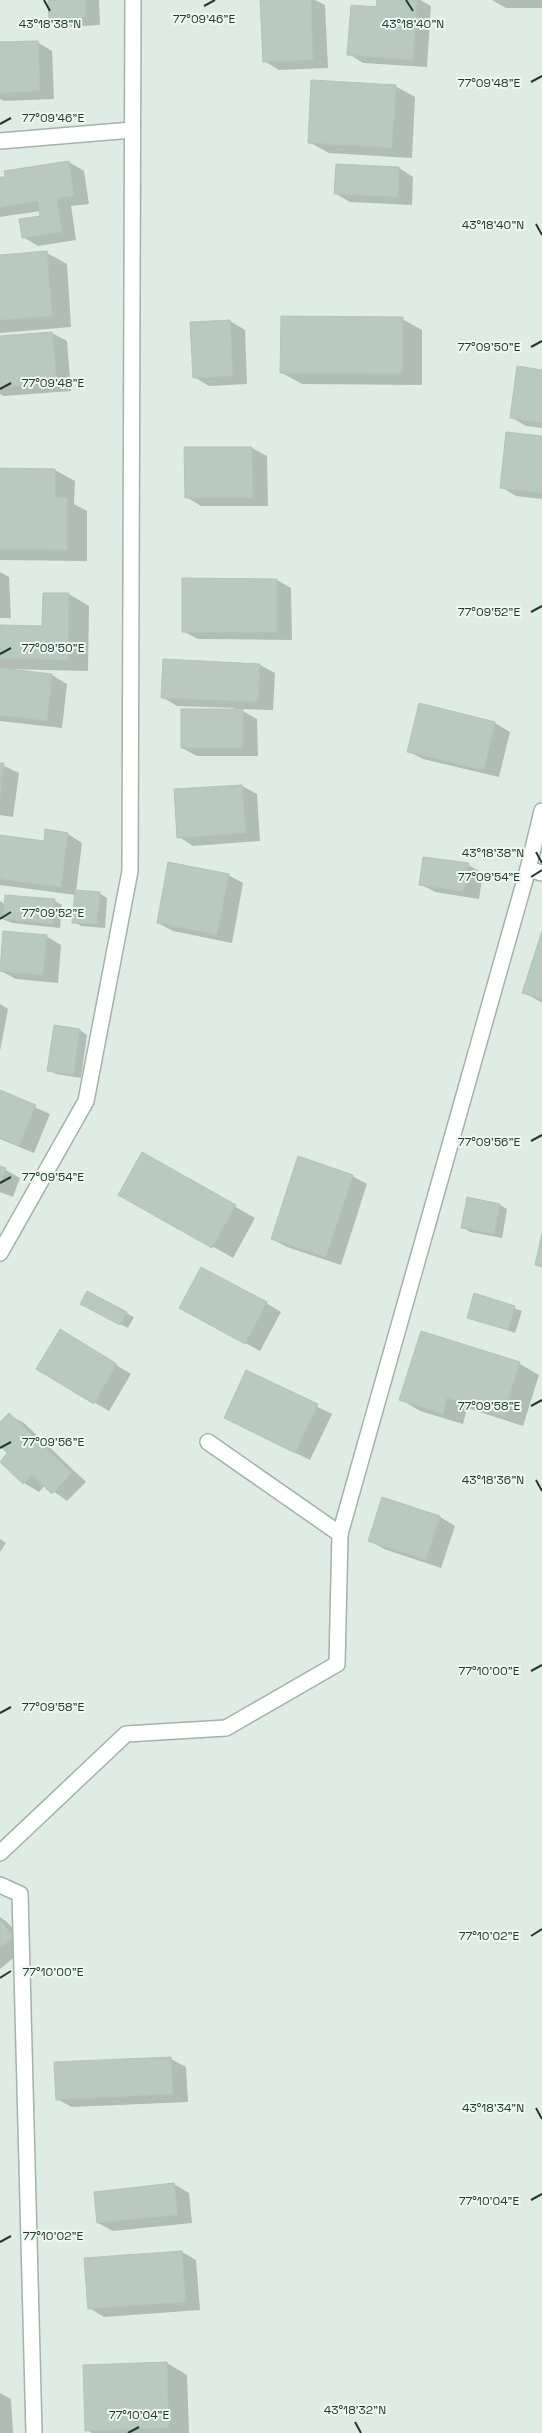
<svg xmlns="http://www.w3.org/2000/svg" width="542" height="2433" viewBox="0 0 542 2433" font-family="'Space Grotesk',sans-serif">
  <style>
    .shadow { fill: #0003 }
    .building { fill: #b8c9bf; stroke: #b2c5ba }
    .lines { fill: none; stroke-linecap: round; stroke-linejoin: round }
    .minor-casing { stroke: #a2b3aa; stroke-width: 18 }
    .minor { stroke: #fff; stroke-width: 15 }
    .ticks { fill: none; stroke: #203c2f; stroke-width: 2 }
    .ticks-label { font-size: 12px; text-anchor: middle; fill: #203c2f; stroke: #f0f8f2; stroke-width: 4; stroke-linejoin: round; paint-order: stroke }
  </style>
  <rect width="100%" height="100%" fill="#dfebe4"/>
  <g class="shadow">
    <polygon points="49,0 99,0 100,25 65,27 50,19"/>
    <polygon points="261,0 315,0 325,5 328,68 279,70 264,61"/>
    <polygon points="378,0 420,0 431,6 427,67 363,63 349,54 377,9"/>
    <polygon points="492,0 542,0 542,8 506,8"/>
    <polygon points="37,42 52,51 54,99 4,101 0,99 0,44"/>
    <polygon points="395,86 415,97 412,158 329,153 309,142"/>
    <polygon points="69,162 84,171 89,204 71,206 76,240 38,246 23,237 41,217 40,211 0,217 0,179"/>
    <polygon points="399,168 413,177 412,205 350,202 336,194"/>
    <polygon points="47,253 67,264 71,327 0,333 0,256"/>
    <polygon points="402,319 422,330 422,385 302,384 282,373"/>
    <polygon points="230,321 245,330 247,384 209,386 194,377"/>
    <polygon points="52,333 67,341 71,391 4,396 0,394 0,337"/>
    <polygon points="542,371 542,428 526,426 511,417"/>
    <polygon points="542,438 542,499 516,496 501,487"/>
    <polygon points="252,448 267,456 268,506 201,506 186,497"/>
    <polygon points="0,469 55,470 75,481 74,504 87,511 87,561 0,560"/>
    <polygon points="0,572 9,577 11,618 0,618"/>
    <polygon points="277,580 291,588 292,640 198,639 183,631"/>
    <polygon points="44,594 69,594 89,606 88,671 8,669 8,671 52,675 67,684 62,728 0,721 0,626 44,627"/>
    <polygon points="260,665 275,673 273,710 239,709 257,719 258,756 197,756 182,748 235,711 235,708 177,706 162,697"/>
    <polygon points="419,704 495,723 510,732 499,777 423,759 408,751"/>
    <polygon points="0,764 19,773 13,817 0,815"/>
    <polygon points="242,786 257,794 260,841 193,846 179,837 176,790"/>
    <polygon points="68,834 82,843 76,892 99,893 107,898 105,928 81,926 74,922 76,895 0,885 0,836 45,843"/>
    <polygon points="468,865 483,873 479,899 435,892 420,884"/>
    <polygon points="228,875 243,883 232,943 173,931 158,923"/>
    <polygon points="0,901 6,905 55,901 62,905 60,928 12,923 0,918"/>
    <polygon points="542,935 542,1003 524,992"/>
    <polygon points="46,936 61,945 58,983 16,979 1,971"/>
    <polygon points="0,1004 8,1009 0,1051"/>
    <polygon points="55,1026 80,1030 87,1035 81,1078 56,1074 48,1070"/>
    <polygon points="0,1092 50,1114 34,1153 0,1139"/>
    <polygon points="142,1154 255,1218 233,1258 120,1194"/>
    <polygon points="0,1167 20,1178 13,1197 0,1192"/>
    <polygon points="352,1176 367,1184 341,1265 287,1247 272,1239"/>
    <polygon points="500,1205 507,1209 502,1238 470,1232 462,1227"/>
    <polygon points="87,1293 134,1317 128,1328 89,1308"/>
    <polygon points="475,1295 522,1311 515,1333 468,1317"/>
    <polygon points="266,1303 281,1312 260,1351 195,1316"/>
    <polygon points="422,1332 520,1364 539,1375 523,1426 467,1408 463,1424 420,1411 400,1399"/>
    <polygon points="75,1340 131,1374 109,1411 38,1369"/>
    <polygon points="247,1372 332,1414 310,1460 240,1426"/>
    <polygon points="9,1415 24,1423 86,1482 67,1501 45,1485 39,1492 24,1483 2,1462 9,1453 0,1445 0,1424"/>
    <polygon points="383,1499 440,1517 455,1526 441,1568 384,1549 370,1541"/>
    <polygon points="0,1539 6,1543 0,1552"/>
    <polygon points="0,1917 7,1922 28,1946 0,1969"/>
    <polygon points="171,2059 186,2067 188,2102 72,2107 57,2099 55,2063"/>
    <polygon points="174,2184 189,2193 192,2223 113,2231 98,2223"/>
    <polygon points="182,2252 196,2260 200,2310 104,2317 89,2308"/>
    <polygon points="167,2363 187,2375 189,2433 92,2433 87,2430"/>
    <polygon points="0,2393 11,2399 13,2433 0,2433"/>
  </g>
  <g class="building">
    <polygon points="48,0 85,0 86,17 49,19"/>
    <polygon points="260,0 311,0 313,60 263,62"/>
    <polygon points="377,0 417,0 413,60 347,55 351,5 376,7"/>
    <polygon points="38,41 40,91 0,93 0,42"/>
    <polygon points="311,80 396,85 392,148 308,143"/>
    <polygon points="69,161 74,196 57,198 62,232 22,238 19,219 40,216 38,201 0,207 0,177 5,177 4,171"/>
    <polygon points="336,164 399,167 398,197 334,194"/>
    <polygon points="47,251 52,316 0,320 0,255"/>
    <polygon points="281,316 403,317 402,374 280,373"/>
    <polygon points="230,320 233,376 193,378 190,322"/>
    <polygon points="52,332 57,383 0,387 0,336"/>
    <polygon points="517,366 542,370 542,423 510,418"/>
    <polygon points="506,432 542,436 542,493 500,488"/>
    <polygon points="184,447 252,447 253,498 185,498"/>
    <polygon points="0,468 55,469 55,498 67,498 67,550 0,549"/>
    <polygon points="182,578 277,579 277,632 182,632"/>
    <polygon points="43,593 69,593 68,660 0,658 0,625 42,626"/>
    <polygon points="163,659 260,664 258,702 161,698"/>
    <polygon points="0,668 52,674 47,721 0,715"/>
    <polygon points="419,703 495,722 484,770 407,752"/>
    <rect x="181" y="709" width="62" height="39"/>
    <polygon points="0,763 4,763 0,799"/>
    <polygon points="242,785 246,833 177,838 174,789"/>
    <polygon points="45,829 68,833 61,887 0,879 0,835 44,841"/>
    <polygon points="423,857 469,863 464,892 419,885"/>
    <polygon points="168,862 229,874 217,935 157,923"/>
    <polygon points="75,890 100,892 97,924 72,923"/>
    <polygon points="5,895 55,899 53,924 3,919"/>
    <polygon points="3,931 47,935 43,975 0,971"/>
    <polygon points="542,931 542,999 522,993"/>
    <polygon points="54,1025 80,1029 73,1075 47,1071"/>
    <polygon points="0,1090 36,1105 19,1146 0,1138"/>
    <polygon points="142,1152 236,1205 212,1248 118,1195"/>
    <polygon points="298,1156 353,1175 326,1257 271,1239"/>
    <polygon points="0,1166 6,1168 0,1184"/>
    <polygon points="467,1197 500,1204 494,1234 461,1228"/>
    <polygon points="542,1233 542,1267 535,1265"/>
    <polygon points="201,1267 267,1302 245,1344 179,1308"/>
    <polygon points="87,1291 127,1312 120,1325 80,1304"/>
    <polygon points="474,1293 515,1306 508,1330 467,1318"/>
    <polygon points="60,1329 117,1364 94,1404 36,1369"/>
    <polygon points="421,1331 520,1362 503,1416 447,1398 443,1414 399,1400"/>
    <polygon points="246,1370 318,1404 295,1453 224,1418"/>
    <polygon points="9,1413 72,1473 52,1494 32,1475 23,1484 0,1462 7,1453 0,1446 0,1422"/>
    <polygon points="382,1497 440,1516 426,1560 368,1541"/>
    <polygon points="0,1920 14,1937 0,1948"/>
    <polygon points="171,2057 173,2094 56,2100 54,2062"/>
    <polygon points="174,2183 178,2215 97,2223 94,2192"/>
    <polygon points="182,2251 186,2302 88,2309 84,2258"/>
    <polygon points="167,2362 169,2428 85,2431 83,2365"/>
  </g>
  <g class="lines">
    <g class="minor-casing">
      <g id="minor">
        <polyline points="0,141 132,130"/>
        <polyline points="542,811 528,869 542,873"/>
        <polyline points="0,1253 86,1101 130,871 133,0"/>
        <polyline points="340,1534 528,869"/>
        <polyline points="0,1853 126,1734 226,1728 337,1664 340,1534 208,1442"/>
        <polyline points="0,1885 20,1894 34,2433"/>
      </g>
    </g>
    <use href="#minor" class="minor"/>
  </g>
  <path class="ticks" d="M44,0L50,11M406,0L413,11M204,6L215,0M531,82L542,76M0,124L11,118M536,224L542,235M531,347L542,341M0,389L11,383M531,612L542,606M0,654L11,648M536,852L542,863M531,877L542,870M0,919L11,912M531,1141L542,1135M0,1183L11,1177M531,1406L542,1400M0,1448L11,1442M536,1480L542,1491M531,1671L542,1665M0,1713L11,1707M531,1936L542,1929M0,1978L11,1971M536,2108L542,2119M531,2200L542,2194M0,2242L11,2236M355,2422L361,2433M128,2433L139,2427"/>
  <g class="ticks-label">
    <text x="204" y="23">77°09'46"E</text>
    <text x="50" y="28">43°18'38"N</text>
    <text x="413" y="28">43°18'40"N</text>
    <text x="489" y="87">77°09'48"E</text>
    <text x="53" y="122">77°09'46"E</text>
    <text x="493" y="229">43°18'40"N</text>
    <text x="489" y="351">77°09'50"E</text>
    <text x="53" y="387">77°09'48"E</text>
    <text x="489" y="616">77°09'52"E</text>
    <text x="53" y="652">77°09'50"E</text>
    <text x="493" y="857">43°18'38"N</text>
    <text x="489" y="881">77°09'54"E</text>
    <text x="53" y="917">77°09'52"E</text>
    <text x="489" y="1146">77°09'56"E</text>
    <text x="53" y="1181">77°09'54"E</text>
    <text x="489" y="1410">77°09'58"E</text>
    <text x="53" y="1446">77°09'56"E</text>
    <text x="493" y="1484">43°18'36"N</text>
    <text x="489" y="1675">77°10'00"E</text>
    <text x="53" y="1711">77°09'58"E</text>
    <text x="489" y="1940">77°10'02"E</text>
    <text x="53" y="1976">77°10'00"E</text>
    <text x="493" y="2112">43°18'34"N</text>
    <text x="489" y="2205">77°10'04"E</text>
    <text x="53" y="2240">77°10'02"E</text>
    <text x="355" y="2414">43°18'32"N</text>
    <text x="139" y="2419">77°10'04"E</text>
  </g>
</svg>
